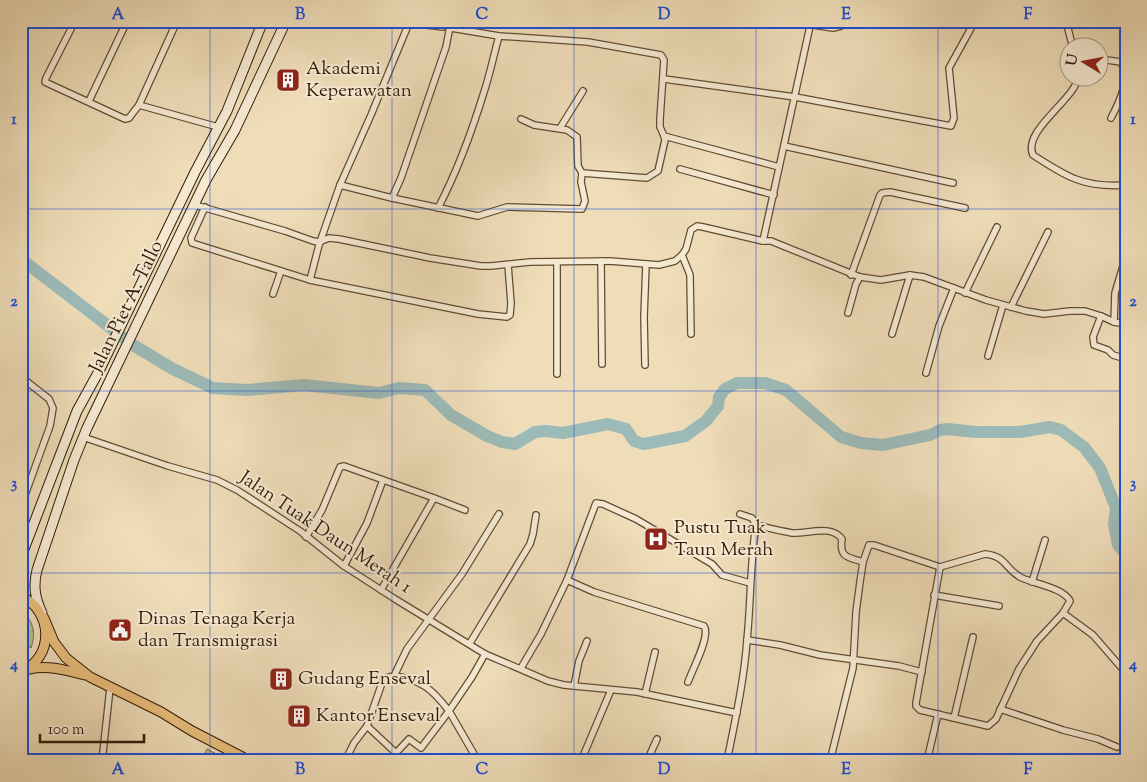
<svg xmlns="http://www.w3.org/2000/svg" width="1147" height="782" viewBox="0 0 1147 782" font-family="'Sorts Mill Goudy',serif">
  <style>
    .grass { fill: url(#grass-tufts); stroke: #746e4c }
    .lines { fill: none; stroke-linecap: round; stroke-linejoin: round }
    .river { stroke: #9cbab7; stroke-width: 12 }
    .street-casing { stroke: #604c34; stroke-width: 8 }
    .secondary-casing { stroke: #301c08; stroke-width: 11 }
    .primary-casing { stroke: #301c08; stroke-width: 11 }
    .street { stroke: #f5e9d2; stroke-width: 5.5 }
    .secondary { stroke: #f5e9d2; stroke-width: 9 }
    .primary { stroke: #e8be7c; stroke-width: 9 }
    .grid { fill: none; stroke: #1d4ed8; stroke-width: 1; stroke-opacity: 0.55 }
    .labels { text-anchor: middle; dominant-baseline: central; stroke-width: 4; stroke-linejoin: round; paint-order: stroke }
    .poi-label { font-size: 19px; fill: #301c08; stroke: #f5e9d2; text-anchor: start }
    .street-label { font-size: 19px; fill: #301c08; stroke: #f5e9d2 }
    .neatline { fill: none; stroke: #1d4ed8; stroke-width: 2 }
    .grid-label { font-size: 16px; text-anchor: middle; font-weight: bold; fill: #1d4ed8 }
  </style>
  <defs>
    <pattern id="grass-tufts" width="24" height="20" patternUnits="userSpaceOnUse" patternTransform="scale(1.25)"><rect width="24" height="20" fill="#b7c190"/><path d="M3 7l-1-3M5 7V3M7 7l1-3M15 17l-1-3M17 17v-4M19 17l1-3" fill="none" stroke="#9ea57b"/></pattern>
  </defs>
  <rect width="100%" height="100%" fill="#efddb9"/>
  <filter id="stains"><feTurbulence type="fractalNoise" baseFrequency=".004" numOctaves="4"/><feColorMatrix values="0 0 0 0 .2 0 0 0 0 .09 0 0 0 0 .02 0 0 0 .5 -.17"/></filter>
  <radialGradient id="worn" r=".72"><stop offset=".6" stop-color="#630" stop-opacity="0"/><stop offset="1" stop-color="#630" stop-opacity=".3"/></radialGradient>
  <g class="grass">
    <path d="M21,611C34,621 36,633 31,648L21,641Z"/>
    <polygon points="207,749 229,761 201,761"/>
  </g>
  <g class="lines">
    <polyline class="river" points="21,259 133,345 173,369 213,388 247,390 304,385 379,393 399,388 425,390 451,415 487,436 502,442 515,444 535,432 546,431 563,433 608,424 626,429 634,441 644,444 685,436 706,421 718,406 719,397 725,389 737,383 765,383 786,390 841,437 861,443 883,445 930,435 940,430 948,429 975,432 1020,432 1050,427 1061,430 1084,447 1100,468 1116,508 1114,524 1118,545 1126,554"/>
    <g class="street-casing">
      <g id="street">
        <polyline points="75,21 46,78 45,82 125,119 129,118 139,105 177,21"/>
        <polyline points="393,21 443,27 446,26 451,21"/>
        <polyline points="787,21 833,28 841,26 844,21"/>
        <polyline points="1066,21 1073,48"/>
        <polyline points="451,28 499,36 588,42 661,55 664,60 660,119 660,127 664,136 779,167"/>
        <polyline points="1100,59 1121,62 1126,59"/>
        <path d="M1078,78C1074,100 1022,131 1033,155C1067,177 1084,188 1126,185"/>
        <polyline points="664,79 795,97 951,126 954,118 949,68 975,21"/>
        <polyline points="89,101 127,21"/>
        <polyline points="139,105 218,127"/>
        <path d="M1111,118C1120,101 1130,80 1121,62"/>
        <polyline points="560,128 583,91"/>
        <polyline points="784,146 953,183"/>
        <polyline points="680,169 774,195"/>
        <polyline points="582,173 647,178 658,171 665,140 664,136"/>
        <polyline points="340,185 392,198 478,216 507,207 582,209 585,201 581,182 582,173 578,166 577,137 567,130 534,125 521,119"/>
        <polyline points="392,198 401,178 446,47 451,21"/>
        <polyline points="195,205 285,231 313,241 319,242 329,238 339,239 430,258 481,266 491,266 530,262 610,261 659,265 675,261 682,255 686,249 691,230 697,226 703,227 763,241 771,241 860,277 881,280 910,275 924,277 986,300 1026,311 1044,314 1070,311 1085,311 1101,316 1114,322 1126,324"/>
        <polyline points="205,207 191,238 192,243 310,280 478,314 507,317 510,315 511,303 508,265"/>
        <path d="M438,208C457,172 472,131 484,92C490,74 494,54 499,36"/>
        <polyline points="763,241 810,26"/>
        <polyline points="682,255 690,275 691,334"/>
        <polyline points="601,261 602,364"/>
        <polyline points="851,275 880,195 882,193 890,192 965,208"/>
        <polyline points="310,280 319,245 340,185 371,115 409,23"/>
        <polyline points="965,293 997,227"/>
        <polyline points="273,294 281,271"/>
        <polyline points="1011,307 1048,232"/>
        <polyline points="848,313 856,284 860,277"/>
        <polyline points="1101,316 1093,337 1094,345 1108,350 1113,355 1126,359"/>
        <polyline points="1114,322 1115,293 1126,256"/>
        <polyline points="892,334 910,275"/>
        <polyline points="988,356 1003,305"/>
        <polyline points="645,365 644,317 646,264"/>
        <polyline points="926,373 939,326 954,288"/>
        <polyline points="557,374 557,262"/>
        <polyline points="21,377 49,399 53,408 50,426 21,506"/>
        <polyline points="1124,384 1126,379"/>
        <polyline points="83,437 168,466 217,480 237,490 300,531 344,566 395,599 485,654 548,681 564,685 637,692 737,713"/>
        <polyline points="434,498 465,510"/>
        <polyline points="740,514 752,518 756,525"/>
        <polyline points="306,537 322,510 340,467 344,466 434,498 381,590"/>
        <path d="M985,554C1007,556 1005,570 1022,578C1035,584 1064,588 1070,601L1063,613L1037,641L1019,669L996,719L988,726L920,710L916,706V703L940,567Z"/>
        <polyline points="344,566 367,523 383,480"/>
        <path d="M567,580L594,592L704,626C711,636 692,670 688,682"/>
        <polyline points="1032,582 1045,540"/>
        <polyline points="934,595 999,606"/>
        <polyline points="1063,613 1093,635 1126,673"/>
        <polyline points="747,640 780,645 820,655 899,666 922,672"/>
        <polyline points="470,643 530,544 533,534 536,515"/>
        <polyline points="521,668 541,634 567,580 596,503 603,504 636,519 712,564 722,575 750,583"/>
        <polyline points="574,686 579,661 587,641"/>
        <polyline points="645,694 655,652"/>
        <polyline points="1000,709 1063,730 1098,739 1117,747"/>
        <polyline points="954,718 973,637"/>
        <path d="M367,726L396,753L409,739L421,748L449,711C433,690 421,679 394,676"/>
        <polyline points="727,759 742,761"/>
        <polyline points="102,761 110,688"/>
        <polyline points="345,761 354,743 367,726 383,680 386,678 394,676 407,649 462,574 499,514"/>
        <polyline points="478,761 449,711 472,677 485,654"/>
        <polyline points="581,761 611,690"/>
        <polyline points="647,761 657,739"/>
        <path d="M727,761C735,721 744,681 747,640C751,602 750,563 756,525C768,528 780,531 792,533C807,534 831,524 842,539C839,558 848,557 863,562"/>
        <polyline points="830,761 853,668 856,612 860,582 863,562 869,545 874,545 940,567"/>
        <polyline points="927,761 938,714"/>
      </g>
    </g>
    <g class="secondary-casing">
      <g id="secondary">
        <polyline points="21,557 77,411 99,371 195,172 227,111 263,21"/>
        <path d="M42,613C35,598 33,586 37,570L74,460L87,428L206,180L235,130L286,21"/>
      </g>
    </g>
    <g class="primary-casing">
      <g id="primary">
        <path d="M21,596C53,611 55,657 21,672"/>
        <polyline points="44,618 54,642 66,658 90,677 161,712 192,731 250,761"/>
        <path d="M29,669C49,665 65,670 85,675"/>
      </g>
    </g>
    <use href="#street" class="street"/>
    <use href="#secondary" class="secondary"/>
    <use href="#primary" class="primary"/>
  </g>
  <path class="grid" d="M210,21V761M392,21V761M574,21V761M756,21V761M938,21V761M21,209H1126M21,391H1126M21,573H1126"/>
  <defs>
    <g id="building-square" transform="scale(1.25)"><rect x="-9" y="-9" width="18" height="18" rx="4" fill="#8f2418" stroke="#f5e9d2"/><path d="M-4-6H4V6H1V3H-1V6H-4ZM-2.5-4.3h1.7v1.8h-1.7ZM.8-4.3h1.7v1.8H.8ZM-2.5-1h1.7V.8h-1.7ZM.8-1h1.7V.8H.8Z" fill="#fff"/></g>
    <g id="hospital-square" transform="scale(1.25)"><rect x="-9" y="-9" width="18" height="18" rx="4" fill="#8f2418" stroke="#f5e9d2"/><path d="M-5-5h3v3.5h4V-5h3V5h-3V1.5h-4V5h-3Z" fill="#fff"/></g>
    <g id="civic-square" transform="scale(1.25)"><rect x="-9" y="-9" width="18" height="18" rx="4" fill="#8f2418" stroke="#f5e9d2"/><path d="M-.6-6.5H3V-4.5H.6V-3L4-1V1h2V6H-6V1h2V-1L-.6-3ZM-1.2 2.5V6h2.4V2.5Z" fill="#fff"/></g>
  </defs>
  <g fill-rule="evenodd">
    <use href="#building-square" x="288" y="80"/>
    <use href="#hospital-square" x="656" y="539"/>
    <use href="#civic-square" x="120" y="630"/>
    <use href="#building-square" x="281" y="679"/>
    <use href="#building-square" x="299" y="716"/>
  </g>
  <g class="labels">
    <g class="poi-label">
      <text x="306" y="69">Akademi<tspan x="306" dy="22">Keperawatan</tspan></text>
      <text x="674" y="528">Pustu Tuak<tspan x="674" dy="22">Taun Merah</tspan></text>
      <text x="138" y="619">Dinas Tenaga Kerja<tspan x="138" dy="22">dan Transmigrasi</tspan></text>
      <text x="298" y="679">Gudang Enseval</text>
      <text x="316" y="716">Kantor Enseval</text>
    </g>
    <g class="street-label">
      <text transform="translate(127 307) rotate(-64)">Jalan Piet A. Tallo</text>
      <text transform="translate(325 533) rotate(34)">Jalan Tuak Daun Merah 1</text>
    </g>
  </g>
  <rect width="1147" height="782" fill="none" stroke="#efddb9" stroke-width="55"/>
  <g transform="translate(1084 62) rotate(280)"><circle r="24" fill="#f5e9d2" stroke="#a69781"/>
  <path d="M0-4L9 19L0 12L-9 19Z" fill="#8f2418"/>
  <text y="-8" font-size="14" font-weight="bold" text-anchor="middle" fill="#301c08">U</text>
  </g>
  <path d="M40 734v8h104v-8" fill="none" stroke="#301c08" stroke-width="2.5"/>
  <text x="48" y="734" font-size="15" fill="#301c08" stroke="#f5e9d2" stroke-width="4" paint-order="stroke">100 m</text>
  <rect x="28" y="28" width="1092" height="726" class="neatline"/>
  <g class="grid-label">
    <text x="118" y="19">A</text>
    <text x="300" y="19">B</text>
    <text x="482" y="19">C</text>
    <text x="664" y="19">D</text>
    <text x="846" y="19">E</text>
    <text x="1028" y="19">F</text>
    <text x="14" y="124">1</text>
    <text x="1133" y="124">1</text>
    <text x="14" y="306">2</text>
    <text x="1133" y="306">2</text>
    <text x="14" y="488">3</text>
    <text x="1133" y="488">3</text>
    <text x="14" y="669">4</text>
    <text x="1133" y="669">4</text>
    <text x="118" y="774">A</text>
    <text x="300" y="774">B</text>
    <text x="482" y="774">C</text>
    <text x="664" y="774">D</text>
    <text x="846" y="774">E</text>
    <text x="1028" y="774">F</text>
  </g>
  <rect width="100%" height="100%" filter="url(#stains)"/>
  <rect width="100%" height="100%" fill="url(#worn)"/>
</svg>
